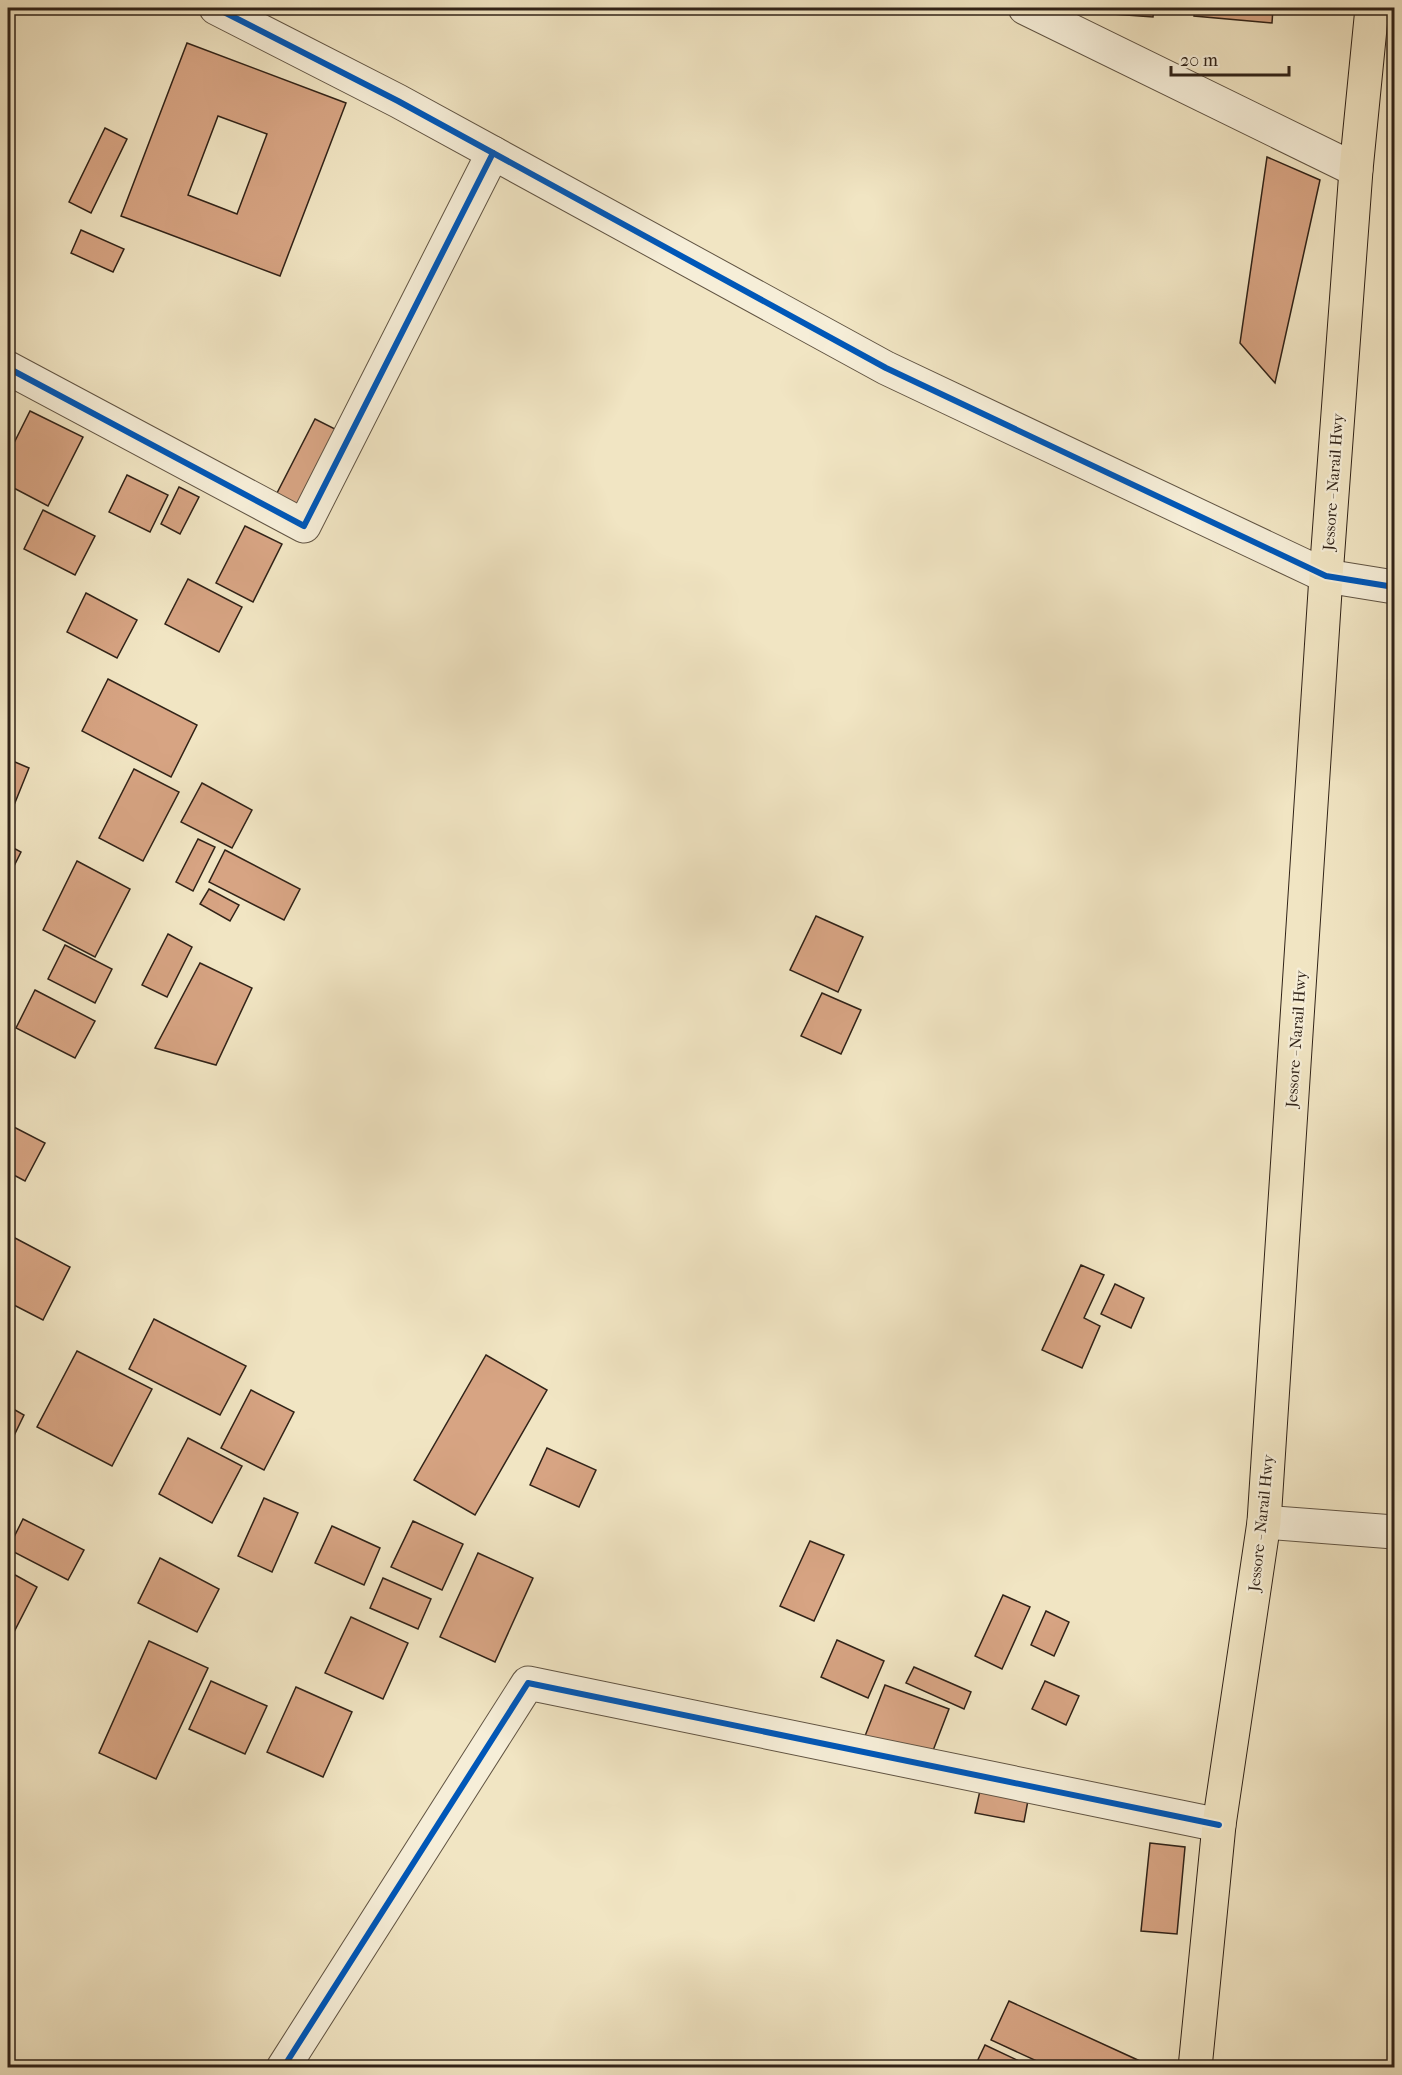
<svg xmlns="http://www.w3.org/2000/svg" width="1402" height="2075" viewBox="0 0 1402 2075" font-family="'IM FELL French Canon',serif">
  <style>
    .building { fill: #d7a483; stroke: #312318; stroke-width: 1.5; fill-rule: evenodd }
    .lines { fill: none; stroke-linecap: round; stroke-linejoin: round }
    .street-casing { stroke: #615443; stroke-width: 35 }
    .highway-casing { stroke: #312318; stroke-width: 35 }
    .street { stroke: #f6eed8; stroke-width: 33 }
    .highway { stroke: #f1e5c3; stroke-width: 33 }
    .cycleway-casing { stroke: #f6eed8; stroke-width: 10 }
    .cycleway { stroke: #0057b8; stroke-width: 6 }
    .labels { text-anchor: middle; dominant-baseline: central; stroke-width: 4.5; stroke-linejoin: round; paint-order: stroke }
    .street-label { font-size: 16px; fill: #312318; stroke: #f6eed8 }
  </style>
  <rect width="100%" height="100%" fill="#f1e5c3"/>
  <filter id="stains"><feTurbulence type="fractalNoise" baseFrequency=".00333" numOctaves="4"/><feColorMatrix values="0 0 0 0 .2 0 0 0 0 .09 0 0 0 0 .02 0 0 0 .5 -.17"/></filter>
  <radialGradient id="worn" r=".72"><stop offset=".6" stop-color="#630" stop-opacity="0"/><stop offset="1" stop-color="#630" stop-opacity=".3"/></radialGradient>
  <g class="building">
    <polygon points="1028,8 1154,8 1153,17"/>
    <polygon points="1195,8 1273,8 1272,23 1194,16"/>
    <path d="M187,43L346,103L280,276L121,216ZM218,116L267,134L237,214L188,195Z"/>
    <polygon points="105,128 127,139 91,213 69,202"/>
    <polygon points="1267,157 1320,180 1275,383 1240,343"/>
    <polygon points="81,230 124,249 113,272 71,253"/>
    <polygon points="30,411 83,437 48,506 8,485 8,455"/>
    <polygon points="315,419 337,430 297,508 275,497"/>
    <polygon points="127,475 168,495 150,532 109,512"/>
    <polygon points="179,487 199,497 180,534 161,524"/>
    <polygon points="43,510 95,536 75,575 24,549"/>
    <polygon points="245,526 282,544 253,602 216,583"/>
    <polygon points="188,579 242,607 219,652 165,624"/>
    <polygon points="86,593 137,620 117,658 67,632"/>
    <polygon points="108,679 197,725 171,777 82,731"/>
    <polygon points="8,759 29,768 8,820"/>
    <polygon points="134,769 179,792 143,861 99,838"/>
    <polygon points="202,783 252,810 232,848 181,822"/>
    <polygon points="198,839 215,847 193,891 176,882"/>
    <polygon points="8,845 21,852 8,878"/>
    <polygon points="225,850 300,889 284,920 209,882"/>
    <polygon points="77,861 130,889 95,957 43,930"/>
    <polygon points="209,889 239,905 230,921 200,904"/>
    <polygon points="816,916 863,937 838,992 790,970"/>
    <polygon points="168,934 192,947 167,997 142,985"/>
    <polygon points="65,945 112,969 95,1003 48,979"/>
    <polygon points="200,963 252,988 216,1065 155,1048"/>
    <polygon points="35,990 95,1021 75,1058 16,1028"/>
    <polygon points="822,993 861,1010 841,1054 801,1036"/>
    <polygon points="8,1124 45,1143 25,1181 8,1172"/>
    <polygon points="15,1238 70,1267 43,1320 8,1302 8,1252"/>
    <polygon points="1081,1265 1104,1275 1084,1318 1100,1326 1082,1368 1042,1350"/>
    <polygon points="1115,1284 1144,1298 1131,1328 1101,1314"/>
    <polygon points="154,1319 246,1366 220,1415 129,1369"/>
    <polygon points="77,1351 152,1389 112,1466 37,1427"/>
    <polygon points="486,1355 547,1390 475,1515 414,1480"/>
    <polygon points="251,1390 294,1412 264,1470 221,1448"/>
    <polygon points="8,1406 24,1415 8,1448"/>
    <polygon points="188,1438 242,1466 212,1523 159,1494"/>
    <polygon points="547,1448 596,1470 579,1507 530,1485"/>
    <polygon points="264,1498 298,1513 272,1572 238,1556"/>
    <polygon points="23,1519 84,1550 68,1580 8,1549"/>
    <polygon points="413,1521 463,1544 442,1590 391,1567"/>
    <polygon points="332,1526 380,1548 364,1585 315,1563"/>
    <polygon points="810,1541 844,1555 814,1621 780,1606"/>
    <polygon points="478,1553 533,1578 495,1662 440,1637"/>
    <polygon points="160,1558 219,1589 197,1632 138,1603"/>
    <polygon points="8,1571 37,1587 14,1632 8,1629"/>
    <polygon points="383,1578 431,1599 418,1629 370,1608"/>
    <polygon points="1003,1595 1030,1607 1002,1669 975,1656"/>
    <polygon points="1046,1611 1069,1622 1054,1656 1031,1645"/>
    <polygon points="351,1617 408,1643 383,1699 325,1673"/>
    <polygon points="837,1640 884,1661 868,1698 821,1677"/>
    <polygon points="149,1641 208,1668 156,1779 99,1753"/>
    <polygon points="914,1667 971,1692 964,1709 906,1683"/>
    <polygon points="211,1681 267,1706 245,1754 189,1729"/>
    <polygon points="1045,1681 1079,1696 1066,1725 1032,1709"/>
    <polygon points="885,1685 949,1709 929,1761 865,1736"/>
    <polygon points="296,1687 352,1712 323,1777 267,1752"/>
    <polygon points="981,1786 1029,1795 1024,1822 975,1813"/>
    <polygon points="1150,1843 1185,1847 1177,1934 1141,1931"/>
    <polygon points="1009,2001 1140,2061 1137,2068 1052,2068 991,2040"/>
    <polygon points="985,2045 1034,2068 974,2068"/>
  </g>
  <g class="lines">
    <g class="street-casing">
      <g id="street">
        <polyline points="216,8 398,101 886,368 1326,576 1394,587"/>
        <polyline points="1025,8 1356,170"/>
        <polyline points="8,368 304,526 493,153"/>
        <polyline points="1264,1522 1394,1532"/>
        <polyline points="283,2068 528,1683 1219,1825"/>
      </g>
    </g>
    <g class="highway-casing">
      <polyline id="highway" points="1195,2068 1219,1825 1264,1522 1326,576 1356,170 1372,8"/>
    </g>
    <use href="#street" class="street"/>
    <use href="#highway" class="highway"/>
    <g class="cycleway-casing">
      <g id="cycleway">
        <polyline points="216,8 398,101 886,368 1326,576 1394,587"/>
        <polyline points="8,368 304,526 493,153"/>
        <polyline points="283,2068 528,1683 1219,1825"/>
      </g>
    </g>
    <use href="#cycleway" class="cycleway"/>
  </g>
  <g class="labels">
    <g class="street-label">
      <text transform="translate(1333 482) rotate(-86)">Jessore - Narail Hwy</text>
      <text transform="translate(1296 1039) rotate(-86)">Jessore - Narail Hwy</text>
      <text transform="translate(1261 1523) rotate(-84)">Jessore - Narail Hwy</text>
    </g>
  </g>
  <rect width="1402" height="2075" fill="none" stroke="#f1e5c3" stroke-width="30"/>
  <rect x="9" y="9" width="1384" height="2057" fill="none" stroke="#312318" stroke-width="3"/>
  <rect x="15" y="15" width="1372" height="2045" fill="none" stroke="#312318" stroke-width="1.5"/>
  <path d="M1171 66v9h118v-9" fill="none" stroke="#312318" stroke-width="3"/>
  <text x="1180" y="66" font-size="18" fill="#312318" stroke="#f6eed8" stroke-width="4.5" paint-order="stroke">20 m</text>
  <rect width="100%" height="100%" filter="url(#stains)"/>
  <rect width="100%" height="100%" fill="url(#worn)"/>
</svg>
